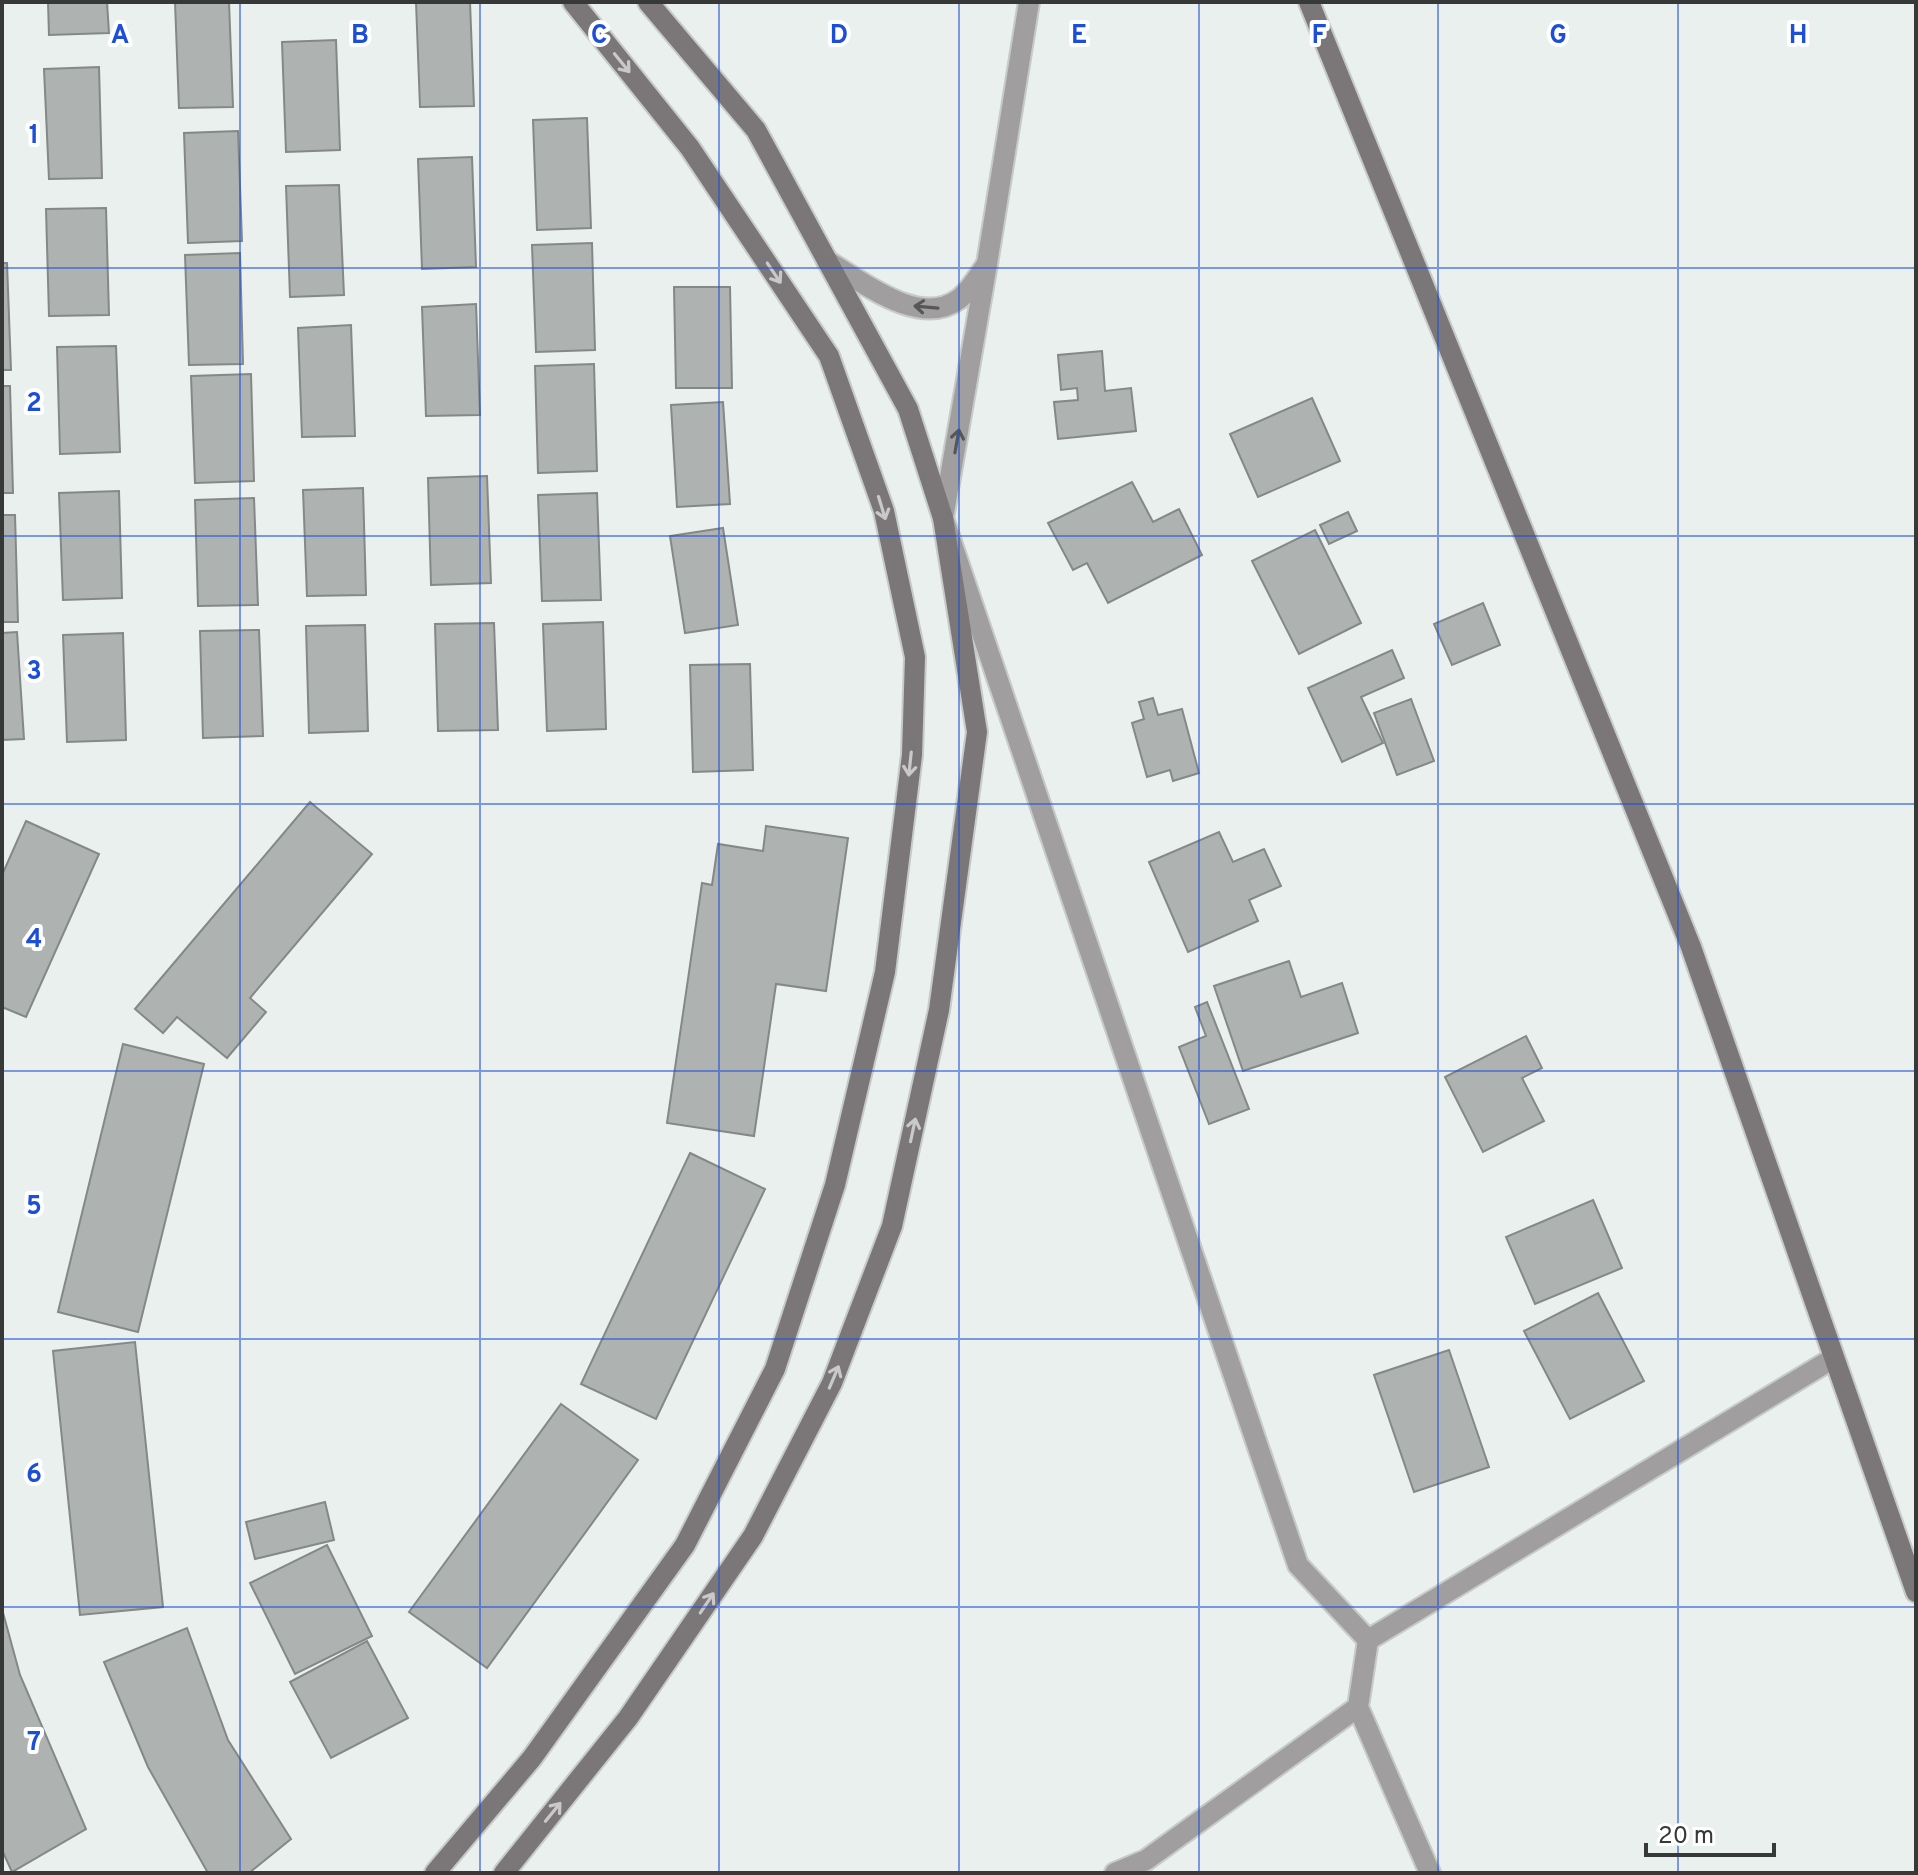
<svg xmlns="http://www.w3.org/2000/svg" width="1918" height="1875" viewBox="0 0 1918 1875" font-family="Overpass,sans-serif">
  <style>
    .building { fill: #aeb3b1; stroke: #848886; stroke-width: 2 }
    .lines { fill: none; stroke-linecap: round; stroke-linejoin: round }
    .street-casing { stroke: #c6cbc9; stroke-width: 24 }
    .secondary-casing { stroke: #c6cbc9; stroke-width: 24 }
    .street { stroke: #a09e9e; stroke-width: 20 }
    .secondary { stroke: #7b7778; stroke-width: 20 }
    .oneway { stroke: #cac9c9 }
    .oneway2 { stroke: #565757 }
    .grid { fill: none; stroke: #1d4ed8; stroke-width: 2; stroke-opacity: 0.55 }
    .grid-label { font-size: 26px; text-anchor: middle; font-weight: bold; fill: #1d4ed8; stroke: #fff; stroke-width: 8; stroke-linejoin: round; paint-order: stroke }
  </style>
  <rect width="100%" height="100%" fill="#eaf0ed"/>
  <g class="building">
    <polygon points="48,2 107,2 109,33 49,35"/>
    <polygon points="175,2 229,2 233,107 179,108"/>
    <polygon points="416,2 470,2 474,106 420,107"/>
    <polygon points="336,40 340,150 286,152 282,42"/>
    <polygon points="99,67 102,178 49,179 44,69"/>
    <polygon points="587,118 591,228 537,230 533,120"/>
    <polygon points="238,131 242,241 188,243 184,133"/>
    <polygon points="472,157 476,267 422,269 418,159"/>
    <polygon points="339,185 344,295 290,297 286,186"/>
    <polygon points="106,208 109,315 49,316 46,209"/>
    <polygon points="592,243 595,350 536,352 532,245"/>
    <polygon points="240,253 243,364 189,365 185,255"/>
    <polygon points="2,263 7,263 11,370 2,370"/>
    <polygon points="674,287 730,287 732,388 676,388"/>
    <polygon points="476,304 480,415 426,416 422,307"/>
    <polygon points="351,325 355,436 302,437 298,328"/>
    <polygon points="116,346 120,452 60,454 57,347"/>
    <polygon points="1102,351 1105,391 1131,388 1136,431 1058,439 1054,402 1078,400 1077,388 1061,390 1058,355"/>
    <polygon points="594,364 597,471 538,473 535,366"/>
    <polygon points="251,374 254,481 195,483 191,376"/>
    <polygon points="2,386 10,386 13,493 2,493"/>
    <polygon points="1312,398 1340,461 1258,497 1230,434"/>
    <polygon points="723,402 730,504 677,507 671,405"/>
    <polygon points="487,476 491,583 431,585 428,478"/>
    <polygon points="1132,482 1153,522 1179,509 1202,555 1108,603 1087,563 1073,570 1048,523"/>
    <polygon points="363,488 366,595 307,596 303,490"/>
    <polygon points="119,491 122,598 63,600 59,493"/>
    <polygon points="597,493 601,600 542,601 538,495"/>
    <polygon points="254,498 258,605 198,606 195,500"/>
    <polygon points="1348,512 1357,531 1329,544 1320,525"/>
    <polygon points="2,515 15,515 18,622 2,622"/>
    <polygon points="723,528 738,625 685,633 670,536"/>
    <polygon points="1315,530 1361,623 1299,654 1252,561"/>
    <polygon points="1483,603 1500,645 1452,665 1434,624"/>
    <polygon points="603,622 606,729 547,731 543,624"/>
    <polygon points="494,623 498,730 438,731 435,624"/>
    <polygon points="365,625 368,731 309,733 306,626"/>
    <polygon points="259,630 263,736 203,738 200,631"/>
    <polygon points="17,632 24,739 2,740 2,633"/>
    <polygon points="123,633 126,740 67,742 63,635"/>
    <polygon points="1392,650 1404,678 1361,697 1383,743 1342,762 1308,688"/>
    <polygon points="750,664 753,770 693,772 690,665"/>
    <polygon points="1153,698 1158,715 1182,709 1199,773 1173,781 1170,770 1147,777 1132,723 1144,719 1139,702"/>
    <polygon points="1411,699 1434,761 1397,775 1374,713"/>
    <polygon points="310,802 372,854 250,998 266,1012 227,1058 177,1017 163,1033 135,1009"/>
    <polygon points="26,821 99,854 26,1017 2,1007 2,875"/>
    <polygon points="766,826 848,838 826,991 776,984 754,1136 667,1123 702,883 712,885 718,844 763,851"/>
    <polygon points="1219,832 1233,862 1264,849 1281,886 1249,900 1258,921 1188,952 1149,862"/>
    <polygon points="1289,961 1301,997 1342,983 1358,1033 1243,1071 1214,986"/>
    <polygon points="1207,1002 1249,1109 1209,1124 1179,1047 1206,1036 1195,1007"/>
    <polygon points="1526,1036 1542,1068 1522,1078 1544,1121 1483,1152 1445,1077"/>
    <polygon points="123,1044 204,1064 138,1332 58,1312"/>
    <polygon points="690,1153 765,1189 656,1419 581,1384"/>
    <polygon points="1593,1200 1622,1268 1535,1304 1506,1237"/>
    <polygon points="1598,1293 1644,1381 1570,1419 1524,1331"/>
    <polygon points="135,1342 163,1607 80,1615 53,1351"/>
    <polygon points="1449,1350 1489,1467 1414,1492 1374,1375"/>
    <polygon points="561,1404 638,1460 487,1668 409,1612"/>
    <polygon points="325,1502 334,1540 255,1559 246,1522"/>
    <polygon points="327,1545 372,1636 295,1674 250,1583"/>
    <polygon points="2,1609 20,1675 86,1829 12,1872 2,1850"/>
    <polygon points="187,1628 228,1740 291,1839 249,1873 208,1873 148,1767 104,1662"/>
    <polygon points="367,1641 408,1718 331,1758 290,1682"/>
  </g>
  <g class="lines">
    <g class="street-casing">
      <g id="street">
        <path d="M827,261C862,281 919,329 959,299C970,291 979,275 987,264L943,518L1298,1565L1368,1640"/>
        <polyline points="987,264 1029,2"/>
        <polyline points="1115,1873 1146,1860 1358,1707"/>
        <polyline points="1430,1873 1358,1707 1368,1640 1832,1359"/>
      </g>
    </g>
    <g class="secondary-casing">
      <g id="secondary">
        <polyline points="1309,2 1691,947 1916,1592"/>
        <polyline points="435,1873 532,1758 685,1545 775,1369 835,1185 885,972 912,755 915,657 884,511 829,356 690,148 573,2"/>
        <polyline points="504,1873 628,1718 753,1536 832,1383 892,1226 939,1010 977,732 943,518 908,409 756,130 648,2"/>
      </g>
    </g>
    <use href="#street" class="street"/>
    <use href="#secondary" class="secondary"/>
  </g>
  <defs><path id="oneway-shaft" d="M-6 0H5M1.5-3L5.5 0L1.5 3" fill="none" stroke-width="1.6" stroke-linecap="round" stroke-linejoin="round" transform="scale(2)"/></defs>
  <g class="oneway">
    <use href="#oneway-shaft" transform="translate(622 63) rotate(51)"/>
    <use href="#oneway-shaft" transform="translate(774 273) rotate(56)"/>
    <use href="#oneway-shaft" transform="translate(882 508) rotate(73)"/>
    <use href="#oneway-shaft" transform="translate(910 764) rotate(96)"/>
    <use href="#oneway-shaft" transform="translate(913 1130) rotate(-78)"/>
    <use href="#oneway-shaft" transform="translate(834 1377) rotate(-67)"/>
    <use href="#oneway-shaft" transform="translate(707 1603) rotate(-56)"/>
    <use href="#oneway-shaft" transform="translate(553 1812) rotate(-51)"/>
  </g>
  <g class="oneway2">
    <use href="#oneway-shaft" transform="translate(926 307) rotate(-175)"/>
    <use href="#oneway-shaft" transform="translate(957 441) rotate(-80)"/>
  </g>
  <path class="grid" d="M240,2V1873M480,2V1873M719,2V1873M959,2V1873M1199,2V1873M1438,2V1873M1678,2V1873M2,268H1916M2,536H1916M2,804H1916M2,1071H1916M2,1339H1916M2,1607H1916"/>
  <g class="grid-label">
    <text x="120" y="43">A</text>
    <text x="360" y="43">B</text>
    <text x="599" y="43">C</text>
    <text x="839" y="43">D</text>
    <text x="1079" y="43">E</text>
    <text x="1319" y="43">F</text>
    <text x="1558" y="43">G</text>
    <text x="1798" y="43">H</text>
    <text x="34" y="143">1</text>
    <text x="34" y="411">2</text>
    <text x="34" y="679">3</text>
    <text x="34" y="947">4</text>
    <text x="34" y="1214">5</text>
    <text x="34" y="1482">6</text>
    <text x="34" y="1750">7</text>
  </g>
  <rect width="1918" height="1875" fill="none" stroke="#373938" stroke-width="8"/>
  <path d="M1646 1843v12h128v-12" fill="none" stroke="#373938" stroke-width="4"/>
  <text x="1658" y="1843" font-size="24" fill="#373938" stroke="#ffffff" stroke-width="6" paint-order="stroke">20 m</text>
</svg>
